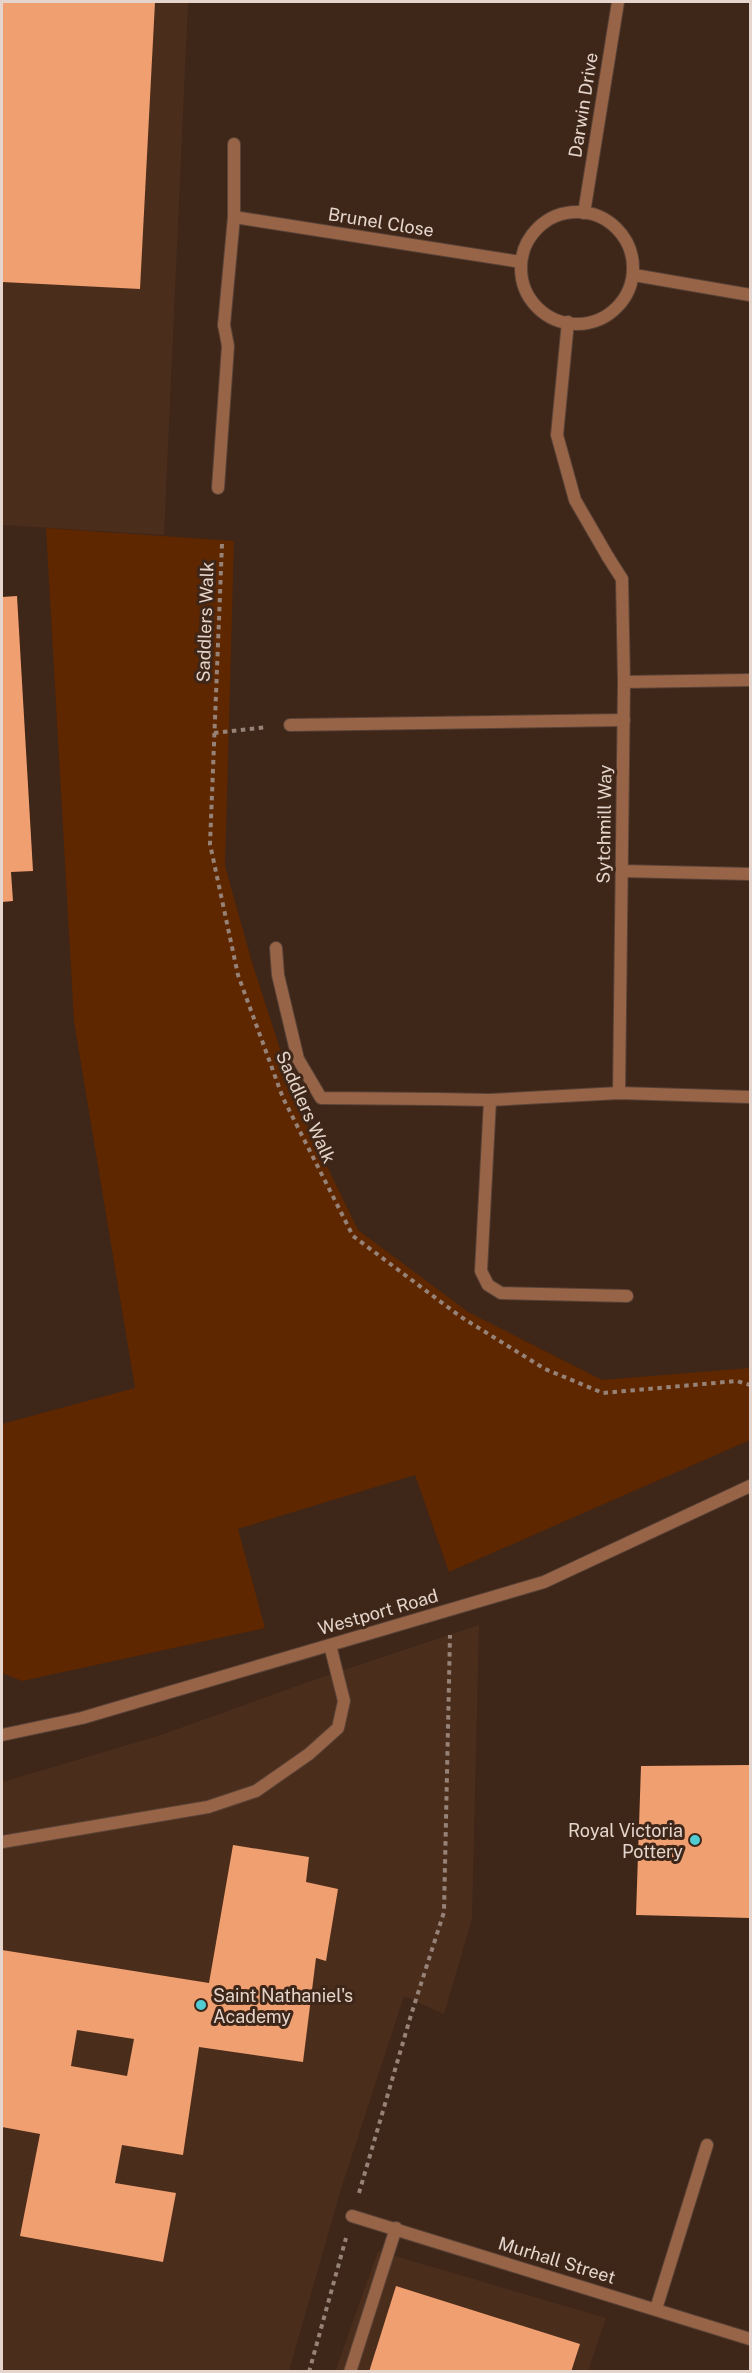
<svg xmlns="http://www.w3.org/2000/svg" width="752" height="2373" viewBox="0 0 752 2373" font-family="'Public Sans',sans-serif">
  <style>
    .built { fill: #4b2d1c }
    .green { fill: #5e2700 }
    .building { fill: #f09f71; fill-rule: evenodd }
    .lines { fill: none; stroke-linecap: round; stroke-linejoin: round }
    .service-casing { stroke: #594236; stroke-width: 14 }
    .pedestrian-casing { stroke: #594236; stroke-width: 14 }
    .minor-casing { stroke: #594236; stroke-width: 14 }
    .tertiary-casing { stroke: #594236; stroke-width: 14 }
    .path { stroke: #968277; stroke-width: 4; stroke-dasharray: 4.5 4.5; stroke-linecap: butt }
    .service { stroke: #976447; stroke-width: 12 }
    .pedestrian { stroke: #976447; stroke-width: 12 }
    .minor { stroke: #976447; stroke-width: 12 }
    .tertiary { stroke: #976447; stroke-width: 12 }
    .poi-dot { fill: #51ccd2; stroke: #3e2619; stroke-width: 2 }
    .labels { text-anchor: middle; dominant-baseline: central; stroke-width: 6; stroke-linejoin: round; paint-order: stroke }
    .street-label { font-size: 18px; fill: #e5d5cc; stroke: #3e2619 }
    .poi-label { font-size: 18px; fill: #e5d5cc; stroke: #3e2619; text-anchor: end }
  </style>
  <rect width="100%" height="100%" fill="#3e2619"/>
  <g class="built">
    <polygon points="2,2 188,2 164,535 2,525"/>
    <polygon points="479,1625 472,1919 444,2014 404,1996 341,2189 289,2371 2,2372 2,1782 158,1736 305,1683"/>
    <polygon points="378,2251 606,2318 588,2371 335,2372"/>
  </g>
  <polygon class="green" points="46,528 234,541 225,866 251,959 300,1111 358,1230 468,1312 602,1380 750,1368 750,1440 449,1572 415,1475 238,1529 265,1628 22,1681 2,1673 2,1424 135,1388 74,1021"/>
  <g class="building">
    <polygon points="2,2 155,2 140,289 2,282"/>
    <polygon points="17,596 33,871 11,872 13,901 2,902 2,597"/>
    <polygon points="750,1765 750,1918 636,1915 641,1766"/>
    <path d="M233,1845L309,1857L306,1882L338,1889L326,1961L316,1958L303,2062L199,2047L183,2155L122,2145L115,2183L176,2193L163,2262L20,2236L40,2134L2,2127V1950L209,1983ZM77,2030L134,2039L127,2076L71,2066Z"/>
    <polygon points="396,2286 580,2344 571,2372 369,2372"/>
  </g>
  <g class="lines">
    <g class="service-casing">
      <g id="service">
        <polyline points="218,488 228,346 224,325"/>
        <polyline points="290,725 624,720"/>
        <polyline points="622,871 750,874"/>
        <polyline points="276,948 278,975 298,1059 321,1098 436,1099"/>
        <polyline points="490,1100 481,1271 488,1285 501,1293 627,1296"/>
        <polyline points="2,1842 208,1807 256,1791 309,1754 338,1728 344,1701 330,1645"/>
        <polyline points="656,2309 707,2145"/>
        <polyline points="350,2372 396,2228"/>
      </g>
    </g>
    <g class="pedestrian-casing">
      <polyline id="pedestrian" points="608,557 622,579 624,682"/>
    </g>
    <g class="minor-casing">
      <g id="minor">
        <circle cx="577" cy="268" r="56"/>
        <polyline points="584,213 618,2"/>
        <polyline points="234,217 521,262"/>
        <polyline points="634,275 750,295"/>
        <polyline points="568,322 557,435 575,500 608,557"/>
        <polyline points="224,325 234,217 234,144"/>
        <polyline points="619,1093 624,682 750,680"/>
        <polyline points="436,1099 490,1100 619,1093 750,1097"/>
        <polyline points="352,2216 750,2339"/>
      </g>
    </g>
    <g class="tertiary-casing">
      <polyline id="tertiary" points="2,1735 82,1718 544,1582 750,1486"/>
    </g>
    <g class="path">
      <polyline points="222,544 210,844 238,975 283,1098 353,1236 461,1317 545,1369 603,1393 737,1381 750,1385"/>
      <polyline points="214,733 267,727"/>
      <polyline points="359,2193 411,2015 444,1912 450,1635"/>
      <polyline points="309,2372 346,2238"/>
    </g>
    <use href="#service" class="service"/>
    <use href="#pedestrian" class="pedestrian"/>
    <use href="#minor" class="minor"/>
    <use href="#tertiary" class="tertiary"/>
  </g>
  <g class="poi-dot">
    <circle cx="695" cy="1840" r="6"/>
    <circle cx="201" cy="2005" r="6"/>
  </g>
  <g class="labels">
    <g class="street-label">
      <text transform="translate(583 105) rotate(-81)">Darwin Drive</text>
      <text transform="translate(381 222) rotate(9)">Brunel Close</text>
      <text transform="translate(205 622) rotate(-88)">Saddlers Walk</text>
      <text transform="translate(604 824) rotate(-89)">Sytchmill Way</text>
      <text transform="translate(306 1107) rotate(66)">Saddlers Walk</text>
      <text transform="translate(378 1612) rotate(-16)">Westport Road</text>
      <text transform="translate(557 2260) rotate(17)">Murhall Street</text>
    </g>
    <g class="poi-label">
      <text x="683" y="1830">Royal Victoria<tspan x="683" dy="21">Pottery</tspan></text>
      <text x="213" y="1995" text-anchor="start">Saint Nathaniel's<tspan x="213" dy="21">Academy</tspan></text>
    </g>
  </g>
  <rect width="752" height="2373" fill="none" stroke="#e5d5cc" stroke-width="6"/>
</svg>
